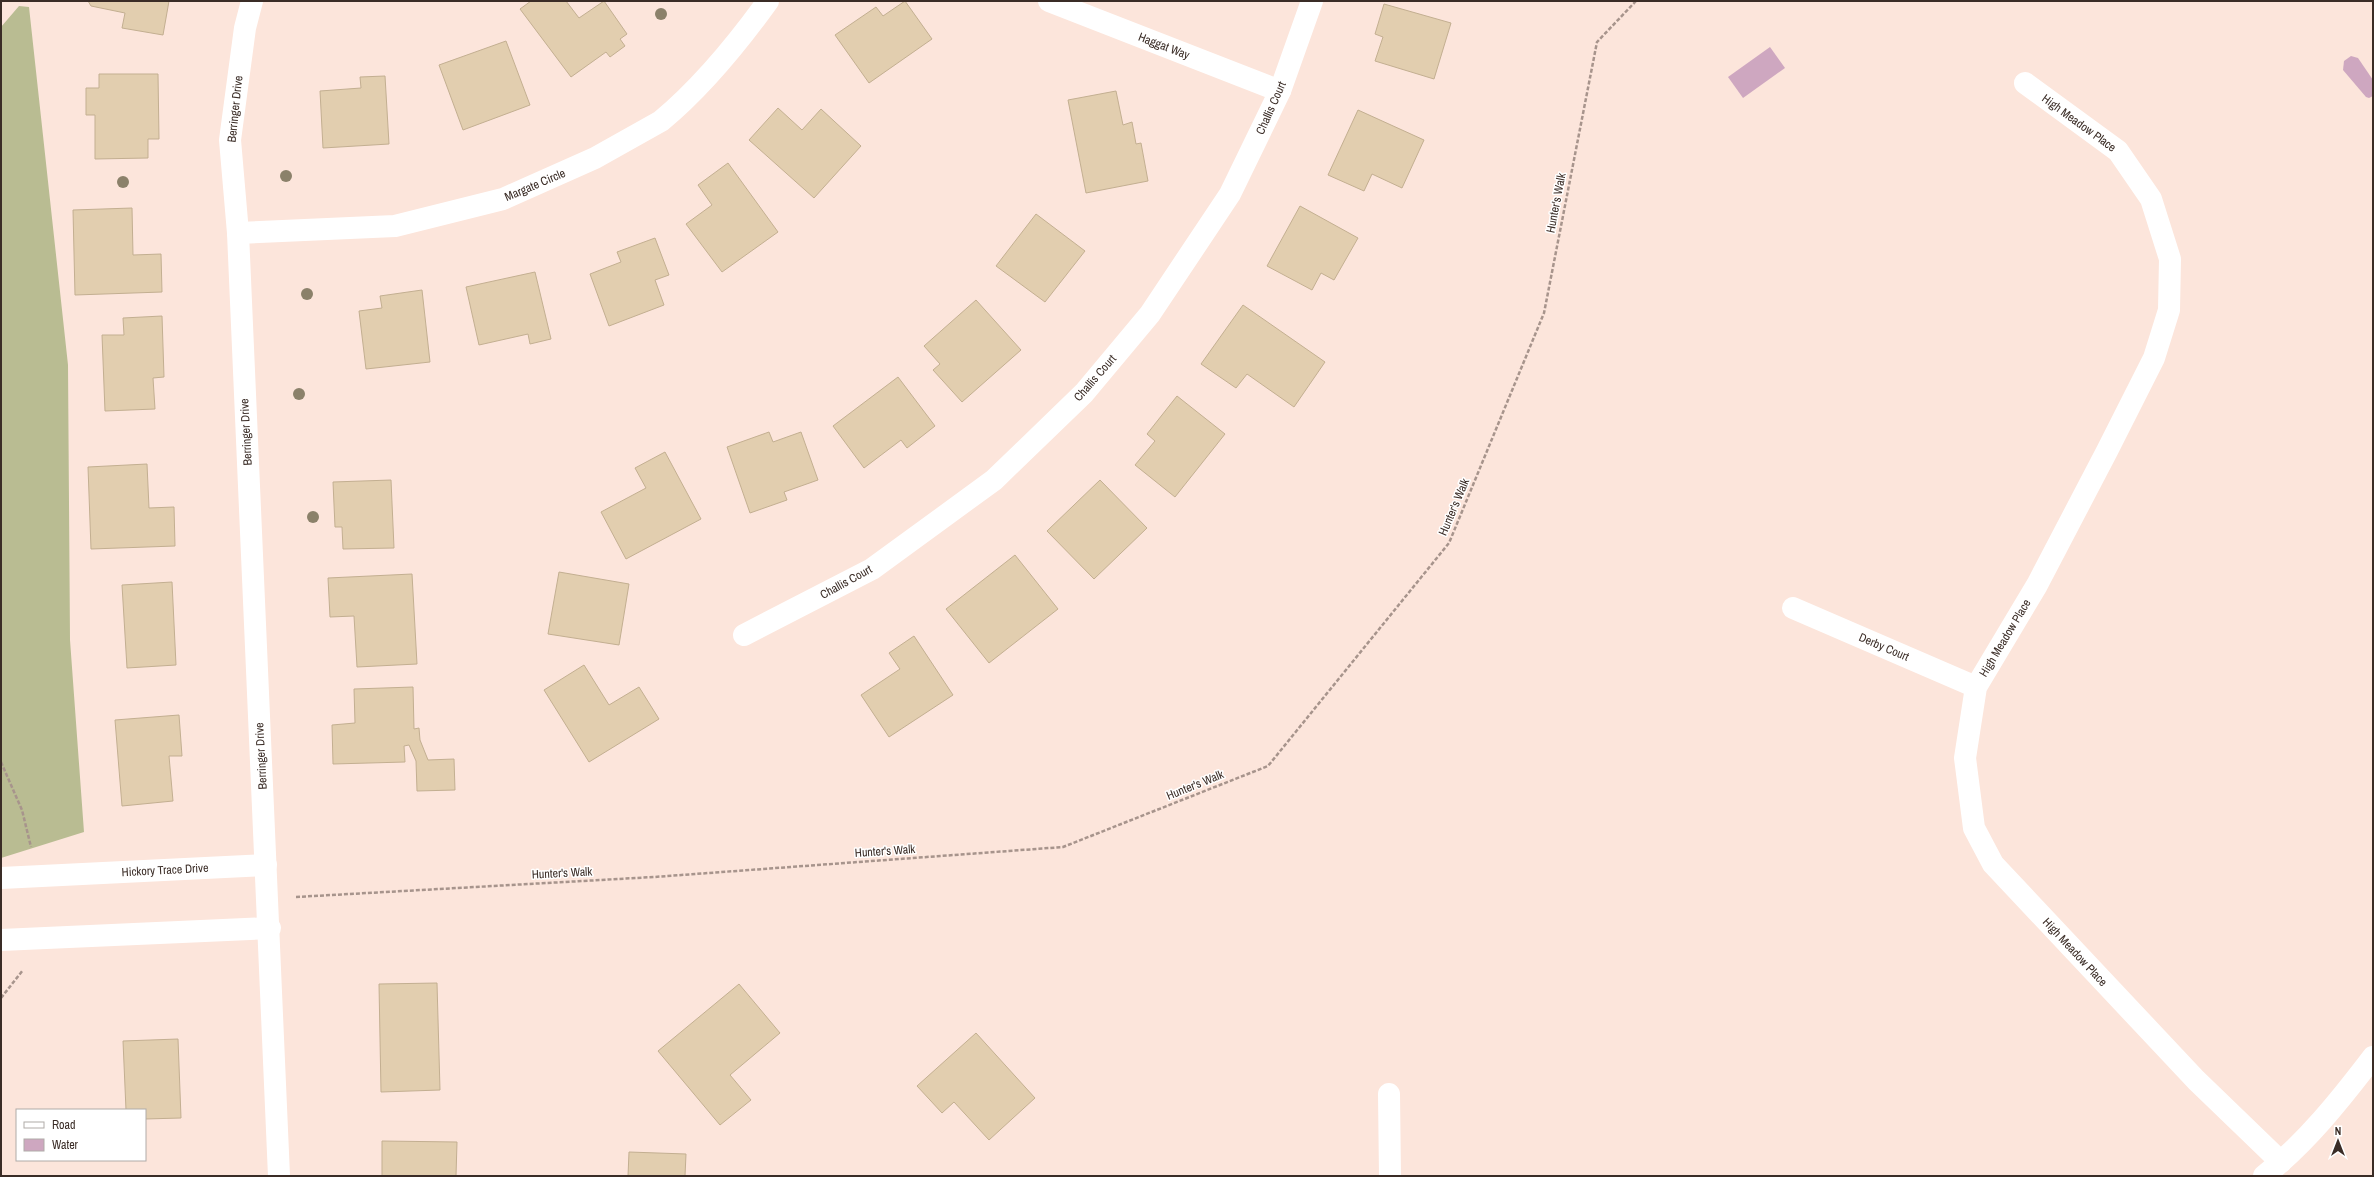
<svg xmlns="http://www.w3.org/2000/svg" width="2374" height="1177" viewBox="0 0 2374 1177" font-family="'Archivo Narrow',sans-serif">
  <style>
    .forest { fill: #b9bc92 }
    .water { fill: #cea7c0 }
    .building { fill: #e2ceaf; stroke: #c3af91 }
    .lines { fill: none; stroke-linecap: round; stroke-linejoin: round }
    .path { stroke: #a7948c; stroke-width: 2.5; stroke-dasharray: 4 2; stroke-linecap: butt }
    .minor { stroke: #fff; stroke-width: 22 }
    .tree { fill: #8b816a }
    .labels { text-anchor: middle; dominant-baseline: central; stroke-width: 3; stroke-linejoin: round; paint-order: stroke }
    .street-label { font-size: 12px; fill: #3a2c26; stroke: #fff }
  </style>
  <rect width="100%" height="100%" fill="#fce5db"/>
  <polygon class="forest" points="19,6 29,7 68,365 70,640 84,832 1,858 1,27"/>
  <g class="water">
    <polygon points="1770,47 1785,68 1743,98 1728,77"/>
    <polygon points="2351,56 2358,58 2373,80 2373,96 2369,98 2366,97 2343,70 2344,61"/>
  </g>
  <g class="building">
    <polygon points="88,1 169,1 163,35 122,28 125,13 91,6"/>
    <polygon points="531,1 566,1 579,18 604,1 627,34 620,39 625,46 610,57 606,52 571,77 520,9"/>
    <polygon points="905,1 932,39 869,83 835,35 876,7 883,16"/>
    <polygon points="1384,4 1451,23 1434,79 1375,61 1383,37 1375,34"/>
    <polygon points="506,41 530,105 463,130 439,65"/>
    <polygon points="99,74 158,74 159,139 148,139 148,158 95,159 95,115 86,115 86,88 99,88"/>
    <polygon points="385,76 389,144 323,148 320,91 361,88 360,77"/>
    <polygon points="1116,91 1123,125 1132,122 1136,144 1141,143 1148,181 1086,193 1068,100"/>
    <polygon points="778,108 802,130 821,109 861,146 814,198 749,140"/>
    <polygon points="1358,110 1424,140 1402,188 1372,174 1364,191 1328,175"/>
    <polygon points="728,163 778,232 722,272 686,224 712,205 698,185"/>
    <polygon points="1300,206 1358,238 1334,280 1321,273 1312,290 1267,266"/>
    <polygon points="132,208 133,255 161,254 162,292 75,295 73,210"/>
    <polygon points="1036,214 1085,251 1045,302 996,266"/>
    <polygon points="655,238 669,275 655,280 664,305 609,326 590,274 621,262 617,252"/>
    <polygon points="535,272 551,339 530,344 528,334 479,345 466,287"/>
    <polygon points="422,290 430,362 366,369 359,311 382,308 380,296"/>
    <polygon points="976,300 1021,350 962,402 933,370 940,364 924,346"/>
    <polygon points="1243,305 1325,362 1294,407 1247,374 1236,388 1201,364"/>
    <polygon points="162,316 164,377 153,378 155,409 105,411 102,335 124,335 123,318"/>
    <polygon points="898,377 935,426 907,448 901,440 864,468 833,426"/>
    <polygon points="1177,396 1225,434 1175,497 1135,465 1155,441 1147,434"/>
    <polygon points="769,432 773,442 801,432 818,480 784,492 787,500 750,513 727,447"/>
    <polygon points="665,452 701,519 626,559 601,512 646,488 635,468"/>
    <polygon points="147,464 149,508 174,507 175,546 91,549 88,467"/>
    <polygon points="391,480 394,548 343,549 342,527 335,527 333,482"/>
    <polygon points="1100,480 1147,528 1094,579 1047,531"/>
    <polygon points="1015,555 1058,609 989,663 946,609"/>
    <polygon points="559,572 629,584 619,645 548,634"/>
    <polygon points="412,574 417,664 357,667 354,616 330,617 328,578"/>
    <polygon points="172,582 176,665 127,668 122,585"/>
    <polygon points="914,636 953,695 889,737 861,695 900,669 889,653"/>
    <polygon points="584,665 609,705 639,687 659,719 589,762 544,690"/>
    <polygon points="413,687 414,729 419,728 420,740 428,760 454,759 455,790 417,791 416,761 409,745 404,746 405,762 333,764 332,725 355,723 354,689"/>
    <polygon points="179,715 182,756 169,756 173,801 122,806 115,720"/>
    <polygon points="437,983 440,1090 381,1092 379,984"/>
    <polygon points="739,984 780,1033 730,1075 751,1100 720,1125 658,1051"/>
    <polygon points="976,1033 1035,1098 989,1140 954,1102 942,1113 917,1086"/>
    <polygon points="178,1039 181,1118 145,1119 145,1110 126,1110 123,1041"/>
    <polygon points="382,1141 457,1142 456,1176 382,1176"/>
    <polygon points="629,1152 686,1154 685,1176 628,1176"/>
  </g>
  <g class="lines">
    <g class="path">
      <polyline points="1,762 22,810 31,847"/>
      <polyline points="296,897 654,877 1063,847 1268,766 1449,543 1544,313 1597,42 1636,1"/>
      <polyline points="1,998 23,970"/>
    </g>
    <g class="minor">
      <polyline points="252,1 245,28 230,140 238,233 279,1176"/>
      <polyline points="1049,1 1280,91"/>
      <polyline points="2025,83 2118,151 2151,199 2170,259 2169,310 2154,358 2107,451 2037,585 1976,687 1965,758 1974,828 1993,864 2196,1080 2281,1162"/>
      <path d="M238,233L395,226L503,199L595,158L661,121C702,87 737,44 768,1"/>
      <polyline points="1793,608 1976,687"/>
      <polyline points="744,635 872,569 994,480 1084,393 1150,314 1230,194 1280,91 1312,1"/>
      <polyline points="1,878 266,865"/>
      <polyline points="1,940 270,928"/>
      <polyline points="1389,1094 1390,1176"/>
      <path d="M2264,1176C2306,1143 2341,1099 2373,1057"/>
    </g>
  </g>
  <g class="tree">
    <circle cx="661" cy="14" r="6"/>
    <circle cx="286" cy="176" r="6"/>
    <circle cx="123" cy="182" r="6"/>
    <circle cx="307" cy="294" r="6"/>
    <circle cx="299" cy="394" r="6"/>
    <circle cx="313" cy="517" r="6"/>
  </g>
  <g class="labels">
    <g class="street-label">
      <text transform="translate(1164 46) rotate(21)">Haggat Way</text>
      <text transform="translate(1271 108) rotate(-66)">Challis Court</text>
      <text transform="translate(235 109) rotate(-84)">Berringer Drive</text>
      <text transform="translate(2079 123) rotate(36)">High Meadow Place</text>
      <text transform="translate(535 185) rotate(-23)">Margate Circle</text>
      <text transform="translate(1556 203) rotate(-79)">Hunter's Walk</text>
      <text transform="translate(1095 378) rotate(-49)">Challis Court</text>
      <text transform="translate(246 432) rotate(-93)">Berringer Drive</text>
      <text transform="translate(1454 507) rotate(-67)">Hunter's Walk</text>
      <text transform="translate(846 582) rotate(-29)">Challis Court</text>
      <text transform="translate(2005 638) rotate(-59)">High Meadow Place</text>
      <text transform="translate(1884 647) rotate(23)">Derby Court</text>
      <text transform="translate(261 756) rotate(-93)">Berringer Drive</text>
      <text transform="translate(1195 785) rotate(-22)">Hunter's Walk</text>
      <text transform="translate(885 851) rotate(-4)">Hunter's Walk</text>
      <text transform="translate(165 870) rotate(-3)">Hickory Trace Drive</text>
      <text transform="translate(562 873) rotate(-3)">Hunter's Walk</text>
      <text transform="translate(2075 952) rotate(47)">High Meadow Place</text>
    </g>
  </g>
  <rect width="2374" height="1177" fill="none" stroke="#3a2c26" stroke-width="4"/>
  <rect x="16" y="1109" width="130" height="52" fill="#ffffff" stroke="#b0aba8"/>
  <rect x="24" y="1122" width="20" height="6" fill="#ffffff" stroke="#b0aba8"/>
  <text x="52" y="1129" font-size="12" fill="#3a2c26">Road</text>
  <rect x="24" y="1139" width="20" height="12" fill="#cea7c0" stroke="#b0aba8"/>
  <text x="52" y="1149" font-size="12" fill="#3a2c26">Water</text>
  <g transform="translate(2338 1141)" stroke="#ffffff" stroke-width="3" paint-order="stroke">
  <path d="M0-3L7 15L0 10L-7 15Z" fill="#3a2c26"/>
  <text y="-6" font-size="11" font-weight="bold" text-anchor="middle" fill="#3a2c26">N</text>
  </g>
</svg>
